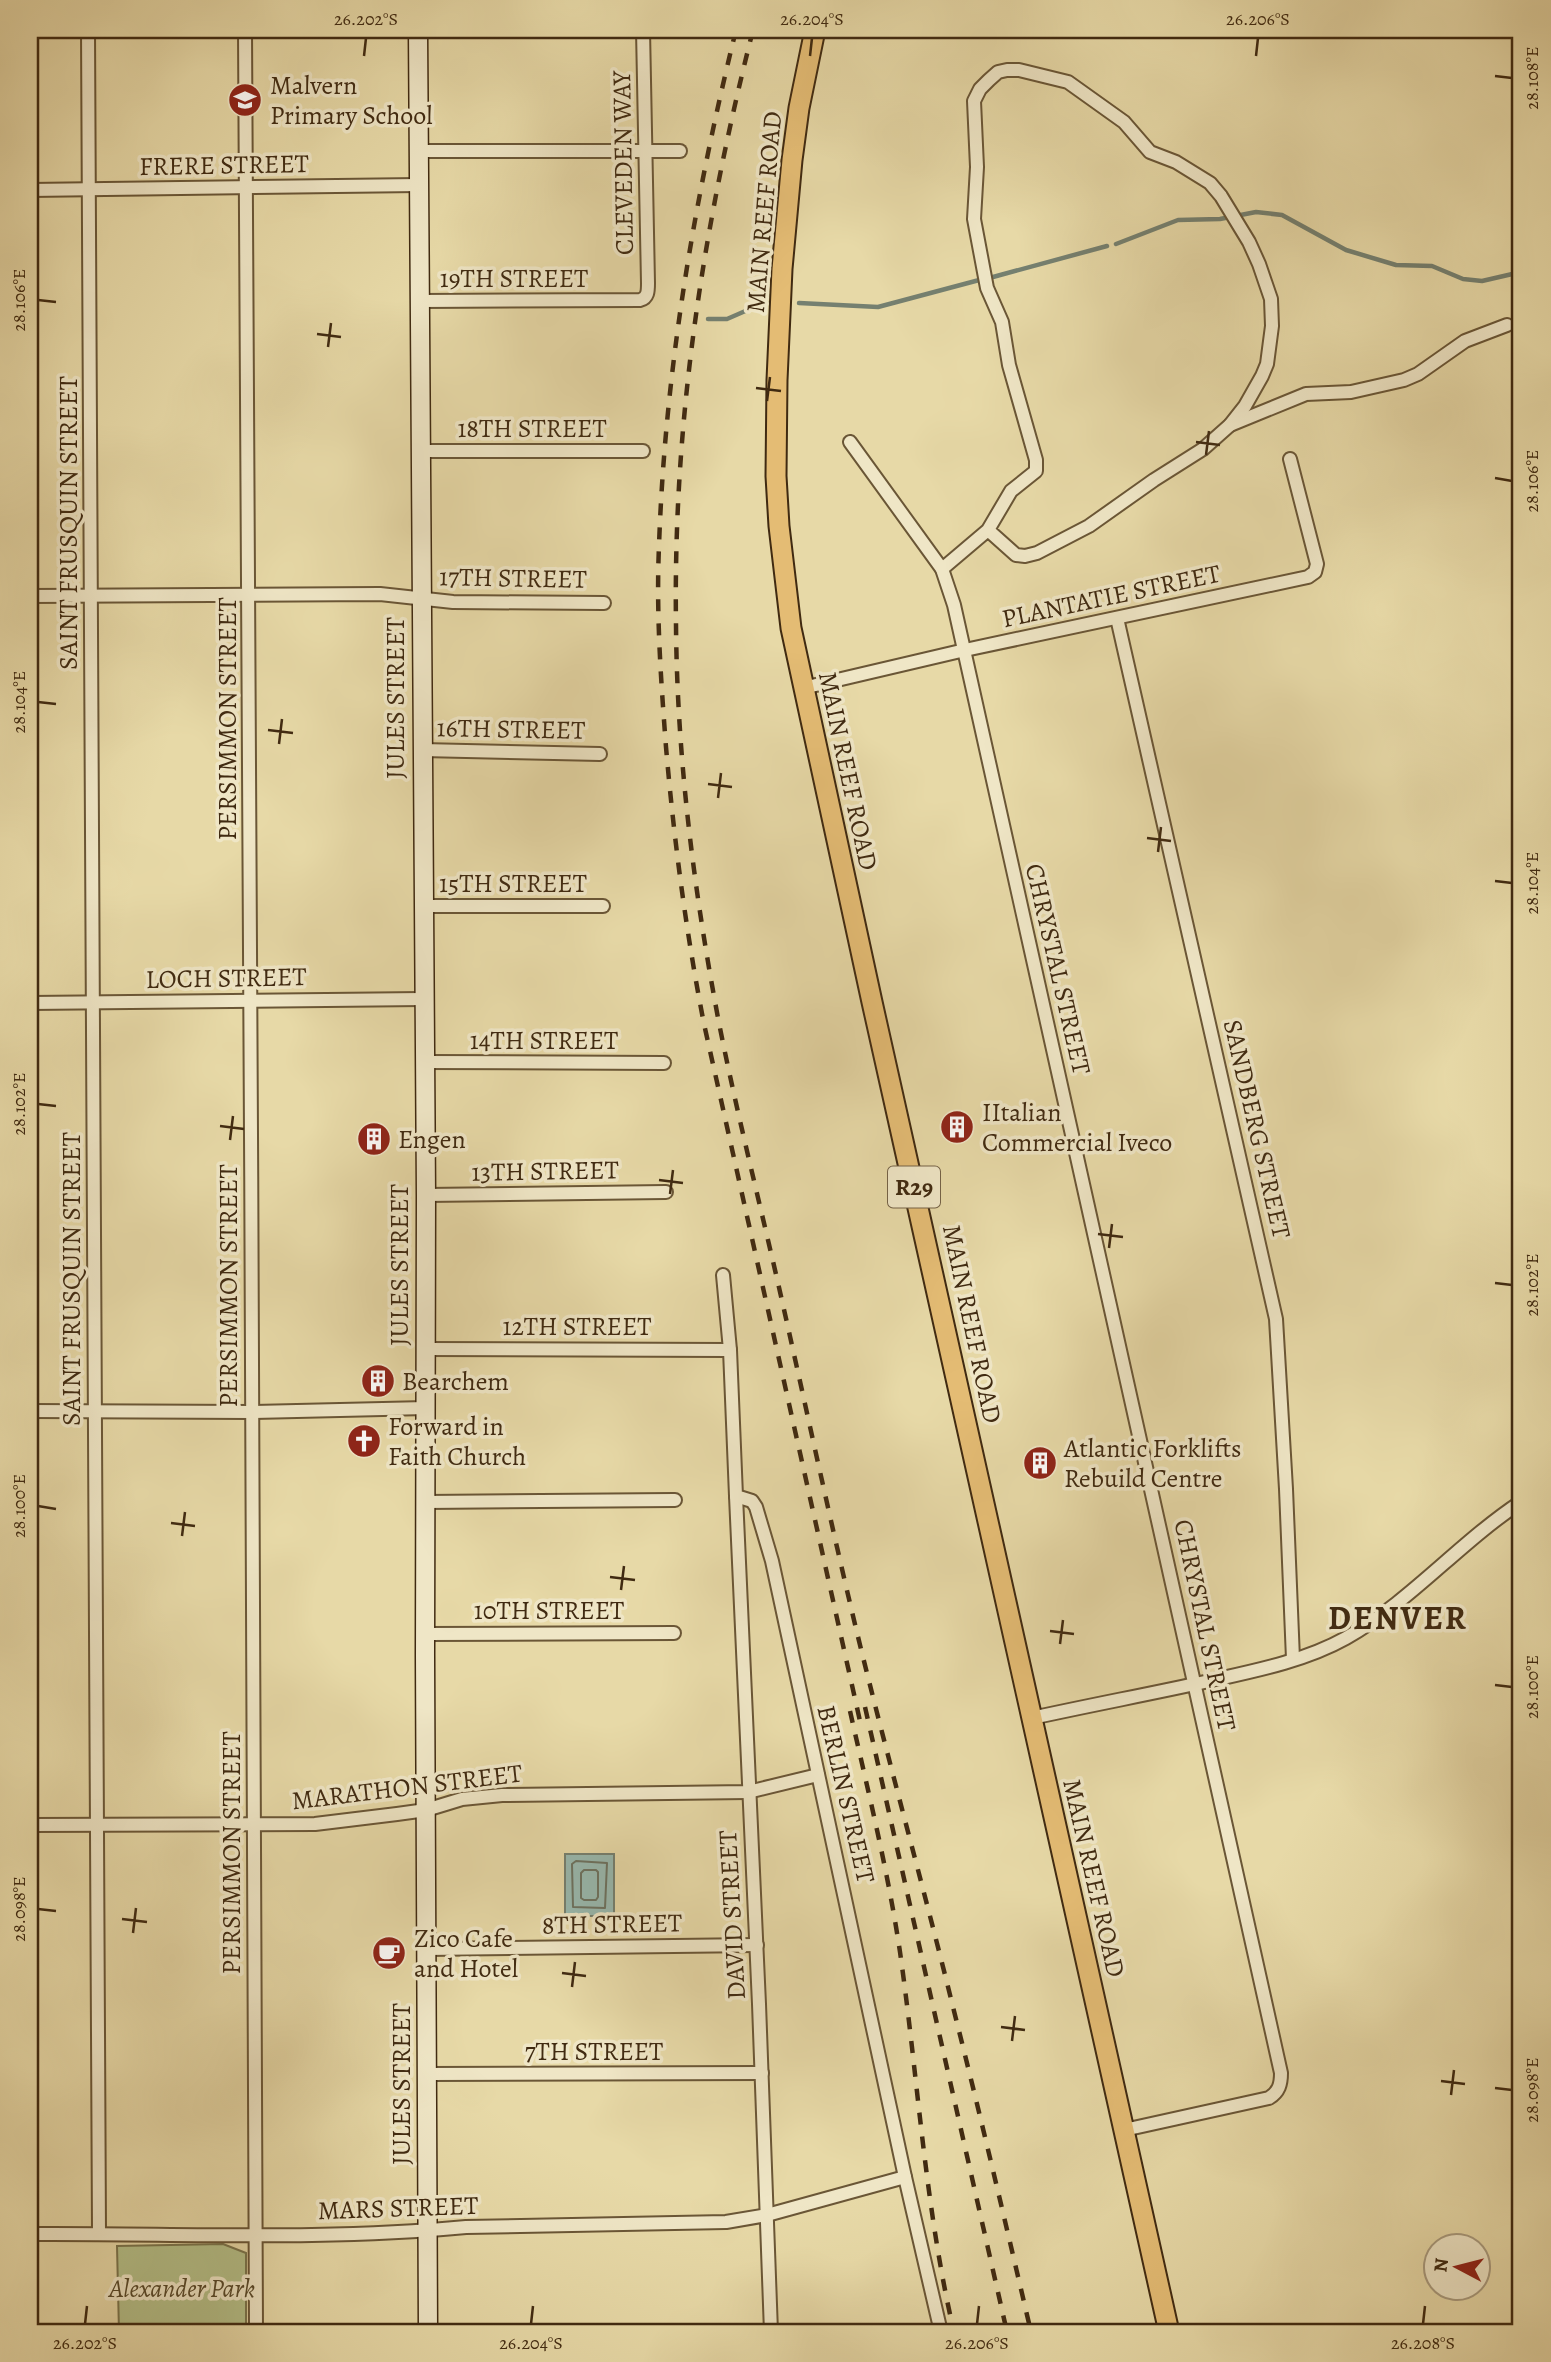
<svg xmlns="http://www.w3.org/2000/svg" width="1551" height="2362" viewBox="0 0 1551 2362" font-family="Alegreya,serif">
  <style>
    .green { fill: #b4bf88; stroke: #7a744c; stroke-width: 2 }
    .water { fill: #98b9af; stroke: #758070; stroke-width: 2 }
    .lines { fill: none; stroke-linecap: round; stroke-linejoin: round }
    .shore { stroke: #6c7260; stroke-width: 2 }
    .stream { stroke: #758070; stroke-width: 4.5 }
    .minor-casing { stroke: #6a5636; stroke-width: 16 }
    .secondary-casing { stroke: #402a11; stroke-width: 21 }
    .primary-casing { stroke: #402a11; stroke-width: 23 }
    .minor { stroke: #efe6c6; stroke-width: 12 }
    .secondary { stroke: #efe6c6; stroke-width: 18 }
    .primary { stroke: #e4bc74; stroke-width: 19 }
    .rail { stroke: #402a11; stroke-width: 4.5; stroke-dasharray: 12 12; stroke-linecap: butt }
    .ticks { fill: none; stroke: #402a11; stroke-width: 2.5 }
    .labels { text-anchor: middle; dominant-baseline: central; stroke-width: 7; stroke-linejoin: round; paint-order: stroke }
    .shield { fill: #efe6c6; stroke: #746247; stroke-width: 2 }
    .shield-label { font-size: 24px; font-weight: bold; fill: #402a11 }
    .poi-label { font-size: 26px; fill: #402a11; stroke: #efe6c6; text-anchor: start }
    .street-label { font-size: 26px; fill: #402a11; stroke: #efe6c6 }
    .park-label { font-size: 26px; font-style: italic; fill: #574829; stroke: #efe6c6 }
    .district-label { font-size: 33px; font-weight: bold; letter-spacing: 2px; fill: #402a11; stroke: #efe6c6 }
    .neatline { fill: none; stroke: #402a11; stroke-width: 2.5 }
    .ticks-label { font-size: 18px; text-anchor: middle; fill: #402a11 }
  </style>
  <rect width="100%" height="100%" fill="#e7d9a7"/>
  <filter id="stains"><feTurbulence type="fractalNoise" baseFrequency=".00286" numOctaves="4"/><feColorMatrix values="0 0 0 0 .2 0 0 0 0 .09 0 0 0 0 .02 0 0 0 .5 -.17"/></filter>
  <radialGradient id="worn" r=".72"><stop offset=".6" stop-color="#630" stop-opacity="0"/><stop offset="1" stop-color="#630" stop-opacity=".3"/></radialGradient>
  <polygon class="green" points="223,2244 246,2253 246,2332 119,2332 117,2246"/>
  <rect class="water" x="565" y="1854" width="49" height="62"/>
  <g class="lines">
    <g class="shore">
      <polygon points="576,1861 607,1863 605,1908 573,1907 572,1864"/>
      <polygon points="584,1870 596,1870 598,1872 598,1897 596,1900 584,1900 581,1898 581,1873"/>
    </g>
    <g class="stream">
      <polyline points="1116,244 1178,220 1220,219 1256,212 1282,215 1346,250 1396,265 1432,266 1463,279 1482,281 1521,272"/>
      <polyline points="993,277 1107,246"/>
      <polyline points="799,303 878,307 983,279"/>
      <polyline points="708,319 727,319 766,302"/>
    </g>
    <g class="minor-casing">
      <g id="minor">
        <polyline points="88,30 99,2233"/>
        <path d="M245,30C251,797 252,1565 256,2332"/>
        <polyline points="418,151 680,151"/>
        <polyline points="30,190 419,185"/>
        <path d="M420,301L640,300C648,298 648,291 648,283L643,30"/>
        <polyline points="1230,425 1306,394 1351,392 1404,380 1418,374 1465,341 1507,325"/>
        <path d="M850,442L942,569L954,605L1281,2073C1281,2084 1279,2092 1269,2098L1124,2130"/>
        <polyline points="420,451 643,451"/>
        <polyline points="942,569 988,530 1011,491 1036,471 1036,460 1009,365 1002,322 987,288 974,219 977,167 974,101 980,89 989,80 998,72 1007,70 1019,70 1068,82 1124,122 1150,152 1176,162 1210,183 1221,196 1249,242 1259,264 1271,299 1272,326 1267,364 1262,376 1245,406 1230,425 1203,449 1154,480 1089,526 1037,553 1025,556 1016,555 988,530"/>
        <polyline points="30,596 380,594 453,602 604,603"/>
        <polyline points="1117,618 1276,1319 1286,1489 1293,1659"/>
        <polyline points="803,688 965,650 1308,577 1315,572 1317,564 1290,459"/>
        <polyline points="422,750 600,754"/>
        <polyline points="423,906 603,906"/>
        <polyline points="30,1003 423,999"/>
        <polyline points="424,1062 664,1063"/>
        <polyline points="426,1195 666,1192"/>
        <polyline points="723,1275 730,1350 736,1496 752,1501 756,1507 772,1561 905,2177 941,2332"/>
        <polyline points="425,1349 730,1350"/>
        <polyline points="30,1411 251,1412 426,1408"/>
        <polyline points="736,1496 759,2004 771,2332"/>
        <polyline points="425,1502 675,1500"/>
        <polyline points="425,1634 674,1633"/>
        <path d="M1032,1718C1091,1705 1150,1694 1209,1681C1254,1671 1305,1661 1346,1638C1411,1601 1459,1543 1521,1502"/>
        <polyline points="30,1825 315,1824 397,1814 426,1810 462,1799 502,1795 748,1792 818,1775"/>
        <polyline points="426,1949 757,1945"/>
        <polyline points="427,2074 762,2073"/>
        <path d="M30,2234C175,2233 322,2241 466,2227L726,2222L767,2215L905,2177"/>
      </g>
    </g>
    <g class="secondary-casing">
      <polyline id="secondary" points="418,30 426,1195 425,1655 428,2332"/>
    </g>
    <g class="primary-casing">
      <polyline id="primary" points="815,30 799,108 792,160 782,269 777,380 776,476 779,526 791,628 872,1002 1169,2332"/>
    </g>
    <use href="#minor" class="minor"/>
    <use href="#secondary" class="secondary"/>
    <use href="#primary" class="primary"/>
    <g class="rail">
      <path d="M736,30C694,200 665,371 659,546C656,613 661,681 666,747C674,840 686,932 704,1024L860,1721"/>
      <path d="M753,30C703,227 673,421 676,625C677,758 694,892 719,1023C739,1124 765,1223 787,1323C811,1430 834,1538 860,1645C890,1767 924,1889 954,2011C981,2118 1006,2225 1031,2332"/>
      <polyline points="865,1707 1007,2332"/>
      <path d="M850,1711C868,1791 888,1871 900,1952C918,2078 925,2208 954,2332"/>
    </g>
  </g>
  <path class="ticks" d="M364,56L366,38M810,56L812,38M1256,56L1258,38M1495,76L1512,78M38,300L56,302M317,334L341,337M328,347L331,323M756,388L781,391M767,401L770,377M1196,442L1220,445M1206,455L1209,431M1495,478L1512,481M38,702L56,704M268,730L293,733M279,744L282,719M708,784L732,787M718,798L721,773M1147,838L1171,841M1158,852L1161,827M1495,881L1512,883M38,1104L56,1106M220,1126L244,1129M230,1140L233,1116M659,1180L683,1183M670,1194L673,1170M1098,1234L1123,1237M1109,1248L1112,1224M1495,1283L1512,1285M38,1506L56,1509M171,1523L195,1526M182,1536L185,1512M610,1577L635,1580M621,1590L624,1566M1050,1631L1074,1634M1060,1644L1063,1620M1495,1685L1512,1687M38,1909L56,1911M122,1919L147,1922M133,1933L136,1908M562,1973L586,1976M572,1987L575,1962M1001,2027L1025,2030M1012,2041L1015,2016M1441,2081L1465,2084M1495,2088L1512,2090M1451,2095L1454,2070M85,2324L87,2306M531,2324L533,2306M977,2324L979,2306M1423,2324L1425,2306"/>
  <defs>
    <g id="school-disc" transform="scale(1.75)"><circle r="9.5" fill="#8f2418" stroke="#efe6c6"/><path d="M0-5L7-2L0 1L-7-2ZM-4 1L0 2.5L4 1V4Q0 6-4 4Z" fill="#fff"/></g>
    <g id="building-disc" transform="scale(1.75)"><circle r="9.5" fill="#8f2418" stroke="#efe6c6"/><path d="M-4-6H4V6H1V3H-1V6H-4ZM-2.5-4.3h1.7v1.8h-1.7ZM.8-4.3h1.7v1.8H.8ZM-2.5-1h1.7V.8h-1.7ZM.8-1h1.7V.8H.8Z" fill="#fff"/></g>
    <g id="church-disc" transform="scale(1.75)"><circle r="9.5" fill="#8f2418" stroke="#efe6c6"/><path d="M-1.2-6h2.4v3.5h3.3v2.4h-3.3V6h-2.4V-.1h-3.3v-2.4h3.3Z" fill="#fff"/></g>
    <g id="cafe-disc" transform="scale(1.75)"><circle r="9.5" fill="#8f2418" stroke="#efe6c6"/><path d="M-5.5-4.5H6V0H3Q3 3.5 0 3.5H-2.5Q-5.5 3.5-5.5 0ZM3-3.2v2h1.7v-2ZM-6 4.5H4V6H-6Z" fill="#fff"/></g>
  </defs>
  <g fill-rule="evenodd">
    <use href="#school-disc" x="245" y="100"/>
    <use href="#building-disc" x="957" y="1127"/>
    <use href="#building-disc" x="374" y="1139"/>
    <use href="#building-disc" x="378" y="1381"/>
    <use href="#church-disc" x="364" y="1441"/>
    <use href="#building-disc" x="1040" y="1463"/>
    <use href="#cafe-disc" x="389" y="1953"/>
  </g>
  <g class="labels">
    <rect class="shield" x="888" y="1166.5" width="52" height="41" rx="5"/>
    <g class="shield-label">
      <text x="914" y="1187">R29</text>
    </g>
    <g class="poi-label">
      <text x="270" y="85">Malvern<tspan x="270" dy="30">Primary School</tspan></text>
      <text x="982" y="1112">IItalian<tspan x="982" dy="30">Commercial Iveco</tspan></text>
      <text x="398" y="1139">Engen</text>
      <text x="402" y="1381">Bearchem</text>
      <text x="388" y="1426">Forward in<tspan x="388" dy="30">Faith Church</tspan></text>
      <text x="1064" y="1448">Atlantic Forklifts<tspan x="1064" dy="30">Rebuild Centre</tspan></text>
      <text x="414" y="1938">Zico Cafe<tspan x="414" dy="30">and Hotel</tspan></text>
    </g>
    <g class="street-label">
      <text transform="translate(623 163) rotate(-91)">CLEVEDEN WAY</text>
      <text transform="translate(224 165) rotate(-1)">FRERE STREET</text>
      <text transform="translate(764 212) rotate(-85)">MAIN REEF ROAD</text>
      <text x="514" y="278">19TH STREET</text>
      <text x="532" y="428">18TH STREET</text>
      <text transform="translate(68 523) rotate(-90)">SAINT FRUSQUIN STREET</text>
      <text transform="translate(513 578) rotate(1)">17TH STREET</text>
      <text transform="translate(1111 596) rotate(-12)">PLANTATIE STREET</text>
      <text transform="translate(395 698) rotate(-90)">JULES STREET</text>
      <text transform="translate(227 719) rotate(-90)">PERSIMMON STREET</text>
      <text transform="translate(511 729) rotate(1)">16TH STREET</text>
      <text transform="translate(848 771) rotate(78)">MAIN REEF ROAD</text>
      <text x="513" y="883">15TH STREET</text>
      <text transform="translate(1058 969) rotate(77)">CHRYSTAL STREET</text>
      <text transform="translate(226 978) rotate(-1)">LOCH STREET</text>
      <text x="544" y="1040">14TH STREET</text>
      <text transform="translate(1257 1129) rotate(77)">SANDBERG STREET</text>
      <text transform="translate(545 1171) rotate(-1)">13TH STREET</text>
      <text transform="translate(399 1265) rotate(-90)">JULES STREET</text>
      <text transform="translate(71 1279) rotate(-90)">SAINT FRUSQUIN STREET</text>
      <text transform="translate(228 1286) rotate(-90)">PERSIMMON STREET</text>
      <text transform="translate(972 1324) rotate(78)">MAIN REEF ROAD</text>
      <text x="577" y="1326">12TH STREET</text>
      <text x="549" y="1610">10TH STREET</text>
      <text transform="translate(1205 1625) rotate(78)">CHRYSTAL STREET</text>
      <text transform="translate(407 1787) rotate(-7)">MARATHON STREET</text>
      <text transform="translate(846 1794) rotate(77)">BERLIN STREET</text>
      <text transform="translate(231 1853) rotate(-90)">PERSIMMON STREET</text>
      <text transform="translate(1094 1878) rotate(77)">MAIN REEF ROAD</text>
      <text transform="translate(732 1915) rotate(-93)">DAVID STREET</text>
      <text transform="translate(612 1924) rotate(-1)">8TH STREET</text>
      <text x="594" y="2051">7TH STREET</text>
      <text transform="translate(401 2084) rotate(-90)">JULES STREET</text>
      <text transform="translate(398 2208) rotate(-2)">MARS STREET</text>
    </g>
    <g class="park-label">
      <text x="182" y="2288">Alexander Park</text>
    </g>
    <g class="district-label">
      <text x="1398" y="1617">DENVER</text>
    </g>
  </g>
  <rect width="1551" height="2362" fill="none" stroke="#e7d9a7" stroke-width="77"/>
  <g transform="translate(1457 2267) rotate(277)"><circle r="33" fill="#efe6c6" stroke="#a99b7e" stroke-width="2"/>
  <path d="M0-5L12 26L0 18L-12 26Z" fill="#8f2418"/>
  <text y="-10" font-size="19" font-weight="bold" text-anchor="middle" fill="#402a11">N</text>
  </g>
  <rect x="38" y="38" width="1474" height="2286" class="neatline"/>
  <g class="ticks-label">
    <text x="366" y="25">26.202°S</text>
    <text x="812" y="25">26.204°S</text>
    <text x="1258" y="25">26.206°S</text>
    <text transform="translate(1532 78) rotate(-90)" y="6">28.108°E</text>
    <text transform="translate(19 300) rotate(-90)" y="6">28.106°E</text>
    <text transform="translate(1532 481) rotate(-90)" y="6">28.106°E</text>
    <text transform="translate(19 702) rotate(-90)" y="6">28.104°E</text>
    <text transform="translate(1532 883) rotate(-90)" y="6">28.104°E</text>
    <text transform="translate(19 1104) rotate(-90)" y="6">28.102°E</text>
    <text transform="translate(1532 1285) rotate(-90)" y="6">28.102°E</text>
    <text transform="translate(19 1506) rotate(-90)" y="6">28.100°E</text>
    <text transform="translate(1532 1687) rotate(-90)" y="6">28.100°E</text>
    <text transform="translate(19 1909) rotate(-90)" y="6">28.098°E</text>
    <text transform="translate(1532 2090) rotate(-90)" y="6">28.098°E</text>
    <text x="85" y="2349">26.202°S</text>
    <text x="531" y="2349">26.204°S</text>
    <text x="977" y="2349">26.206°S</text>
    <text x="1423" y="2349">26.208°S</text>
  </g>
  <rect width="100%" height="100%" filter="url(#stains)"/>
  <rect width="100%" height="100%" fill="url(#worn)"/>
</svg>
